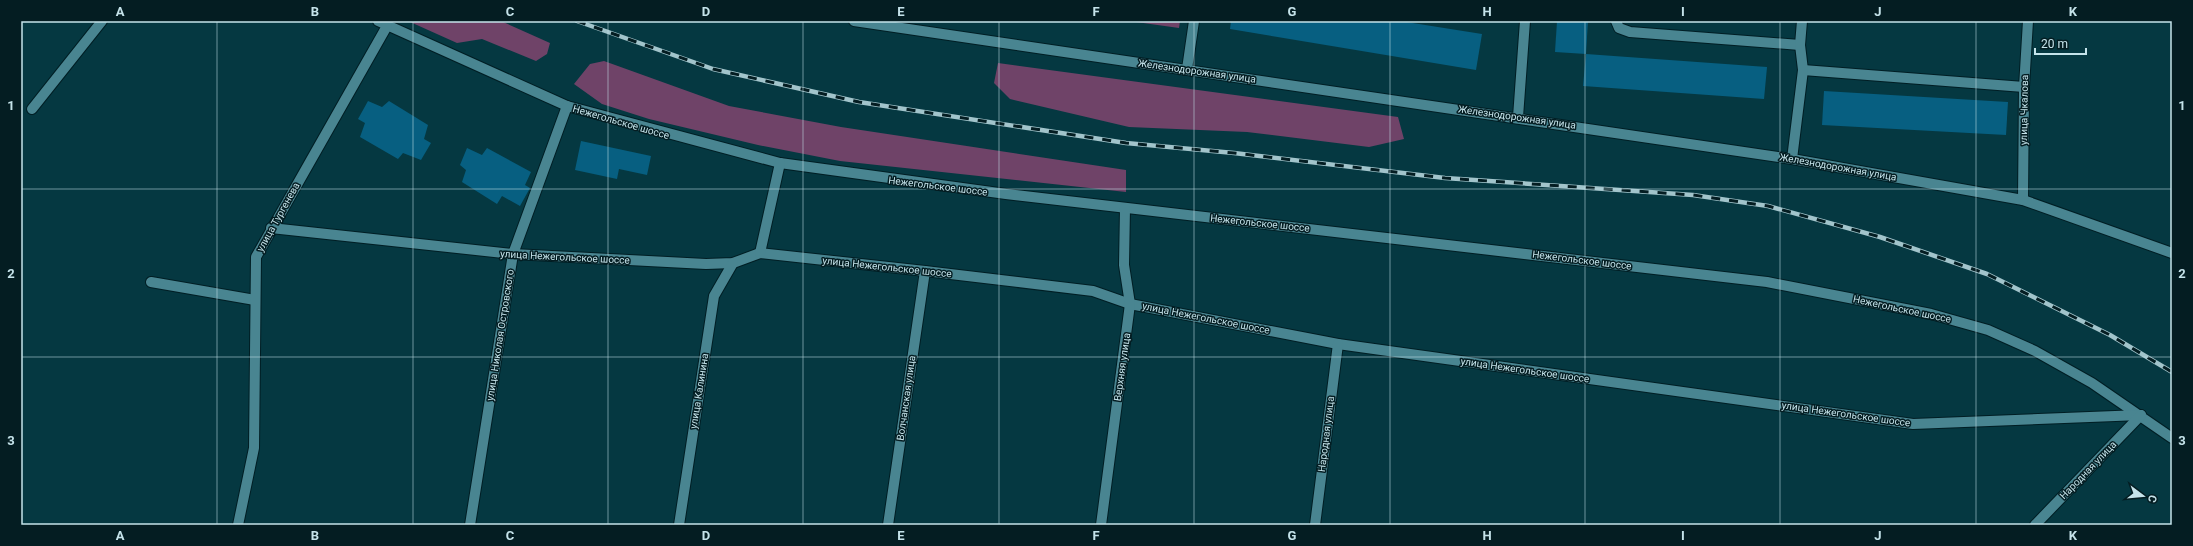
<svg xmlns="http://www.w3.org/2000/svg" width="2193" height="546" viewBox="0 0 2193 546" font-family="Roboto,sans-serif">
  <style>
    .green { fill: #6f4368 }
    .building { fill: #075f81 }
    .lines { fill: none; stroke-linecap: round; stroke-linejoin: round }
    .minor-casing { stroke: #001e24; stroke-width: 12 }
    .minor { stroke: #498591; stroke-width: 10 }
    .rail-casing { stroke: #a2c4cb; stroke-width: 4.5 }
    .rail { stroke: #041d22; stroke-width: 3; stroke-dasharray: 9; stroke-linecap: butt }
    .grid { fill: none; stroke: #c5e3ea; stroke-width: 1; stroke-opacity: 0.55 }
    .labels { text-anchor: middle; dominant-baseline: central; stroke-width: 3; stroke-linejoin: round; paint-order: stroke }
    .street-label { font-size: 10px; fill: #c5e3ea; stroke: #041d22 }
    .neatline { fill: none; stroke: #c5e3ea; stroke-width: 1.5 }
    .grid-label { font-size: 13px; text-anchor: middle; font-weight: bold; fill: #c5e3ea }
  </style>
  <rect width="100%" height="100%" fill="#053841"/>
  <g class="green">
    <polygon points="408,21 501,21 550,43 547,54 536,61 482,39 457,43"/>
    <polygon points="1129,21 1180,21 1179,28"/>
    <polygon points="604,61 729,106 841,127 1126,170 1126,192 840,161 758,145 649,119 602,104 574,84 590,64"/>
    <polygon points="998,63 1398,117 1404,139 1369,147 1247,132 1129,127 1010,99 994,83"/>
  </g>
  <g class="building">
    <polygon points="1231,21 1400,21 1482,34 1476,70 1230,29"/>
    <polygon points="1557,21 1588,21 1586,54 1555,52"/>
    <polygon points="1586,54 1767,67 1764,99 1583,86"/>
    <polygon points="1824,91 2008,102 2006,135 1822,125"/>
    <polygon points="368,101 382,107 389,101 428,125 424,139 431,143 421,160 403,153 398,159 360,137 365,123 358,119"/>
    <polygon points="581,141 651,156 647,175 619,169 617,179 575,170"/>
    <polygon points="467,148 482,155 487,148 531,172 525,185 530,188 520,206 502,196 497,204 462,182 466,170 460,165"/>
  </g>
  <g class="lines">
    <g class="minor-casing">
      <g id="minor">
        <polyline points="378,21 567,106 780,163 1006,194 1767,282 1931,314 1988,330 2035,351 2092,383 2172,438"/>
        <polyline points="854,21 1792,159 2023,200 2172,253"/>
        <polyline points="1616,21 1619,28 1630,32 1800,45"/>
        <polyline points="1187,69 1194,21"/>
        <polyline points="1803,70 2024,87"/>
        <polyline points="32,109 102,21"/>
        <polyline points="1518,117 1525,21"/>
        <polyline points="1792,159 1803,70 1800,45 1802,21"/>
        <polyline points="2023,200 2024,87 2028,21"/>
        <polyline points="271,228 513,254 706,264 733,263 760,253 925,271 1093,291 1130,304 1338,344 1913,424 2141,415"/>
        <polyline points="760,253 780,163"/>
        <polyline points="151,282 255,300"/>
        <polyline points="238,525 254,448 256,257 387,26"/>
        <polyline points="470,525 513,254 567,106"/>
        <polyline points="679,525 714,296 733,263"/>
        <polyline points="888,525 925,271"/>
        <polyline points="1101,525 1130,304 1124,265 1125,208"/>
        <polyline points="1315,525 1338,344"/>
        <polyline points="2035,525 2141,415"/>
      </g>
    </g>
    <use href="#minor" class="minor"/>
    <g class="rail-casing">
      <polyline id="rail" points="577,21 713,69 859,102 1126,143 1234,153 1445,178 1693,195 1768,206 1880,237 1987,274 2110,335 2172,372"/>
    </g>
    <use href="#rail" class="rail"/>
  </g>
  <path class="grid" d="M217,21V525M413,21V525M608,21V525M803,21V525M999,21V525M1194,21V525M1390,21V525M1585,21V525M1780,21V525M1976,21V525M21,189H2172M21,357H2172"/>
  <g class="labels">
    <g class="street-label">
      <text transform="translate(1197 71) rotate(8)">Железнодорожная улица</text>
      <text transform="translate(2024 110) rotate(-89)">улица Чкалова</text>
      <text transform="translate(1517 117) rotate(8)">Железнодорожная улица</text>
      <text transform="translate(621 122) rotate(16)">Нежегольское шоссе</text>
      <text transform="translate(1838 167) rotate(10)">Железнодорожная улица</text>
      <text transform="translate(938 186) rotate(7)">Нежегольское шоссе</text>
      <text transform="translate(278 217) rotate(-61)">улица Тургенева</text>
      <text transform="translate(1260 223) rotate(6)">Нежегольское шоссе</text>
      <text transform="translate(565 257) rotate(3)">улица Нежегольское шоссе</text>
      <text transform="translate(1582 260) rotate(7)">Нежегольское шоссе</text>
      <text transform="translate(887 267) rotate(6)">улица Нежегольское шоссе</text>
      <text transform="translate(1902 309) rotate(12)">Нежегольское шоссе</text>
      <text transform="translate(1206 318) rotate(11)">улица Нежегольское шоссе</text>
      <text transform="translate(500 335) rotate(-81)">улица Николая Островского</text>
      <text transform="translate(1122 367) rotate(-82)">Верхняя улица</text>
      <text transform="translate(1525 370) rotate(8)">улица Нежегольское шоссе</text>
      <text transform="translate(699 391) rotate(-81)">улица Калинина</text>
      <text transform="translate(906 398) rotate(-82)">Волчанская улица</text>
      <text transform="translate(1846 414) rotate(8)">улица Нежегольское шоссе</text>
      <text transform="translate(1326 434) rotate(-83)">Народная улица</text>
      <text transform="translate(2088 470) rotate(-46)">Народная улица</text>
    </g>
  </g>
  <rect width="2193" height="546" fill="none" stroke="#041d22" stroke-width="44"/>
  <g transform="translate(2143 496) rotate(106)" stroke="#041d22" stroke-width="3" paint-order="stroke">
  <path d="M0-3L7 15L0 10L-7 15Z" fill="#c5e3ea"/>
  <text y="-6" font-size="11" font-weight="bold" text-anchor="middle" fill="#c5e3ea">С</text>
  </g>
  <path d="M2035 48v6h51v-6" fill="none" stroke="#c5e3ea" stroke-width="2"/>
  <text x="2041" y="48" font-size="12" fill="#c5e3ea" stroke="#041d22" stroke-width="3" paint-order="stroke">20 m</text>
  <rect x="22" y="22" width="2149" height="502" class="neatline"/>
  <g class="grid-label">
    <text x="120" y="16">A</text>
    <text x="315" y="16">B</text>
    <text x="510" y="16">C</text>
    <text x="706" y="16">D</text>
    <text x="901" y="16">E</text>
    <text x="1096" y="16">F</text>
    <text x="1292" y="16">G</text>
    <text x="1487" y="16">H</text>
    <text x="1683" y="16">I</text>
    <text x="1878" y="16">J</text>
    <text x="2073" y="16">K</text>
    <text x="11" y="110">1</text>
    <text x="2182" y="110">1</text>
    <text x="11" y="278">2</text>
    <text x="2182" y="278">2</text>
    <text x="11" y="445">3</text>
    <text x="2182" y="445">3</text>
    <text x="120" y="540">A</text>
    <text x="315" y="540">B</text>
    <text x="510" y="540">C</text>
    <text x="706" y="540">D</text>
    <text x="901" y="540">E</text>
    <text x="1096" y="540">F</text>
    <text x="1292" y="540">G</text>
    <text x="1487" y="540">H</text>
    <text x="1683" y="540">I</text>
    <text x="1878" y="540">J</text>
    <text x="2073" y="540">K</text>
  </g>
</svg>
